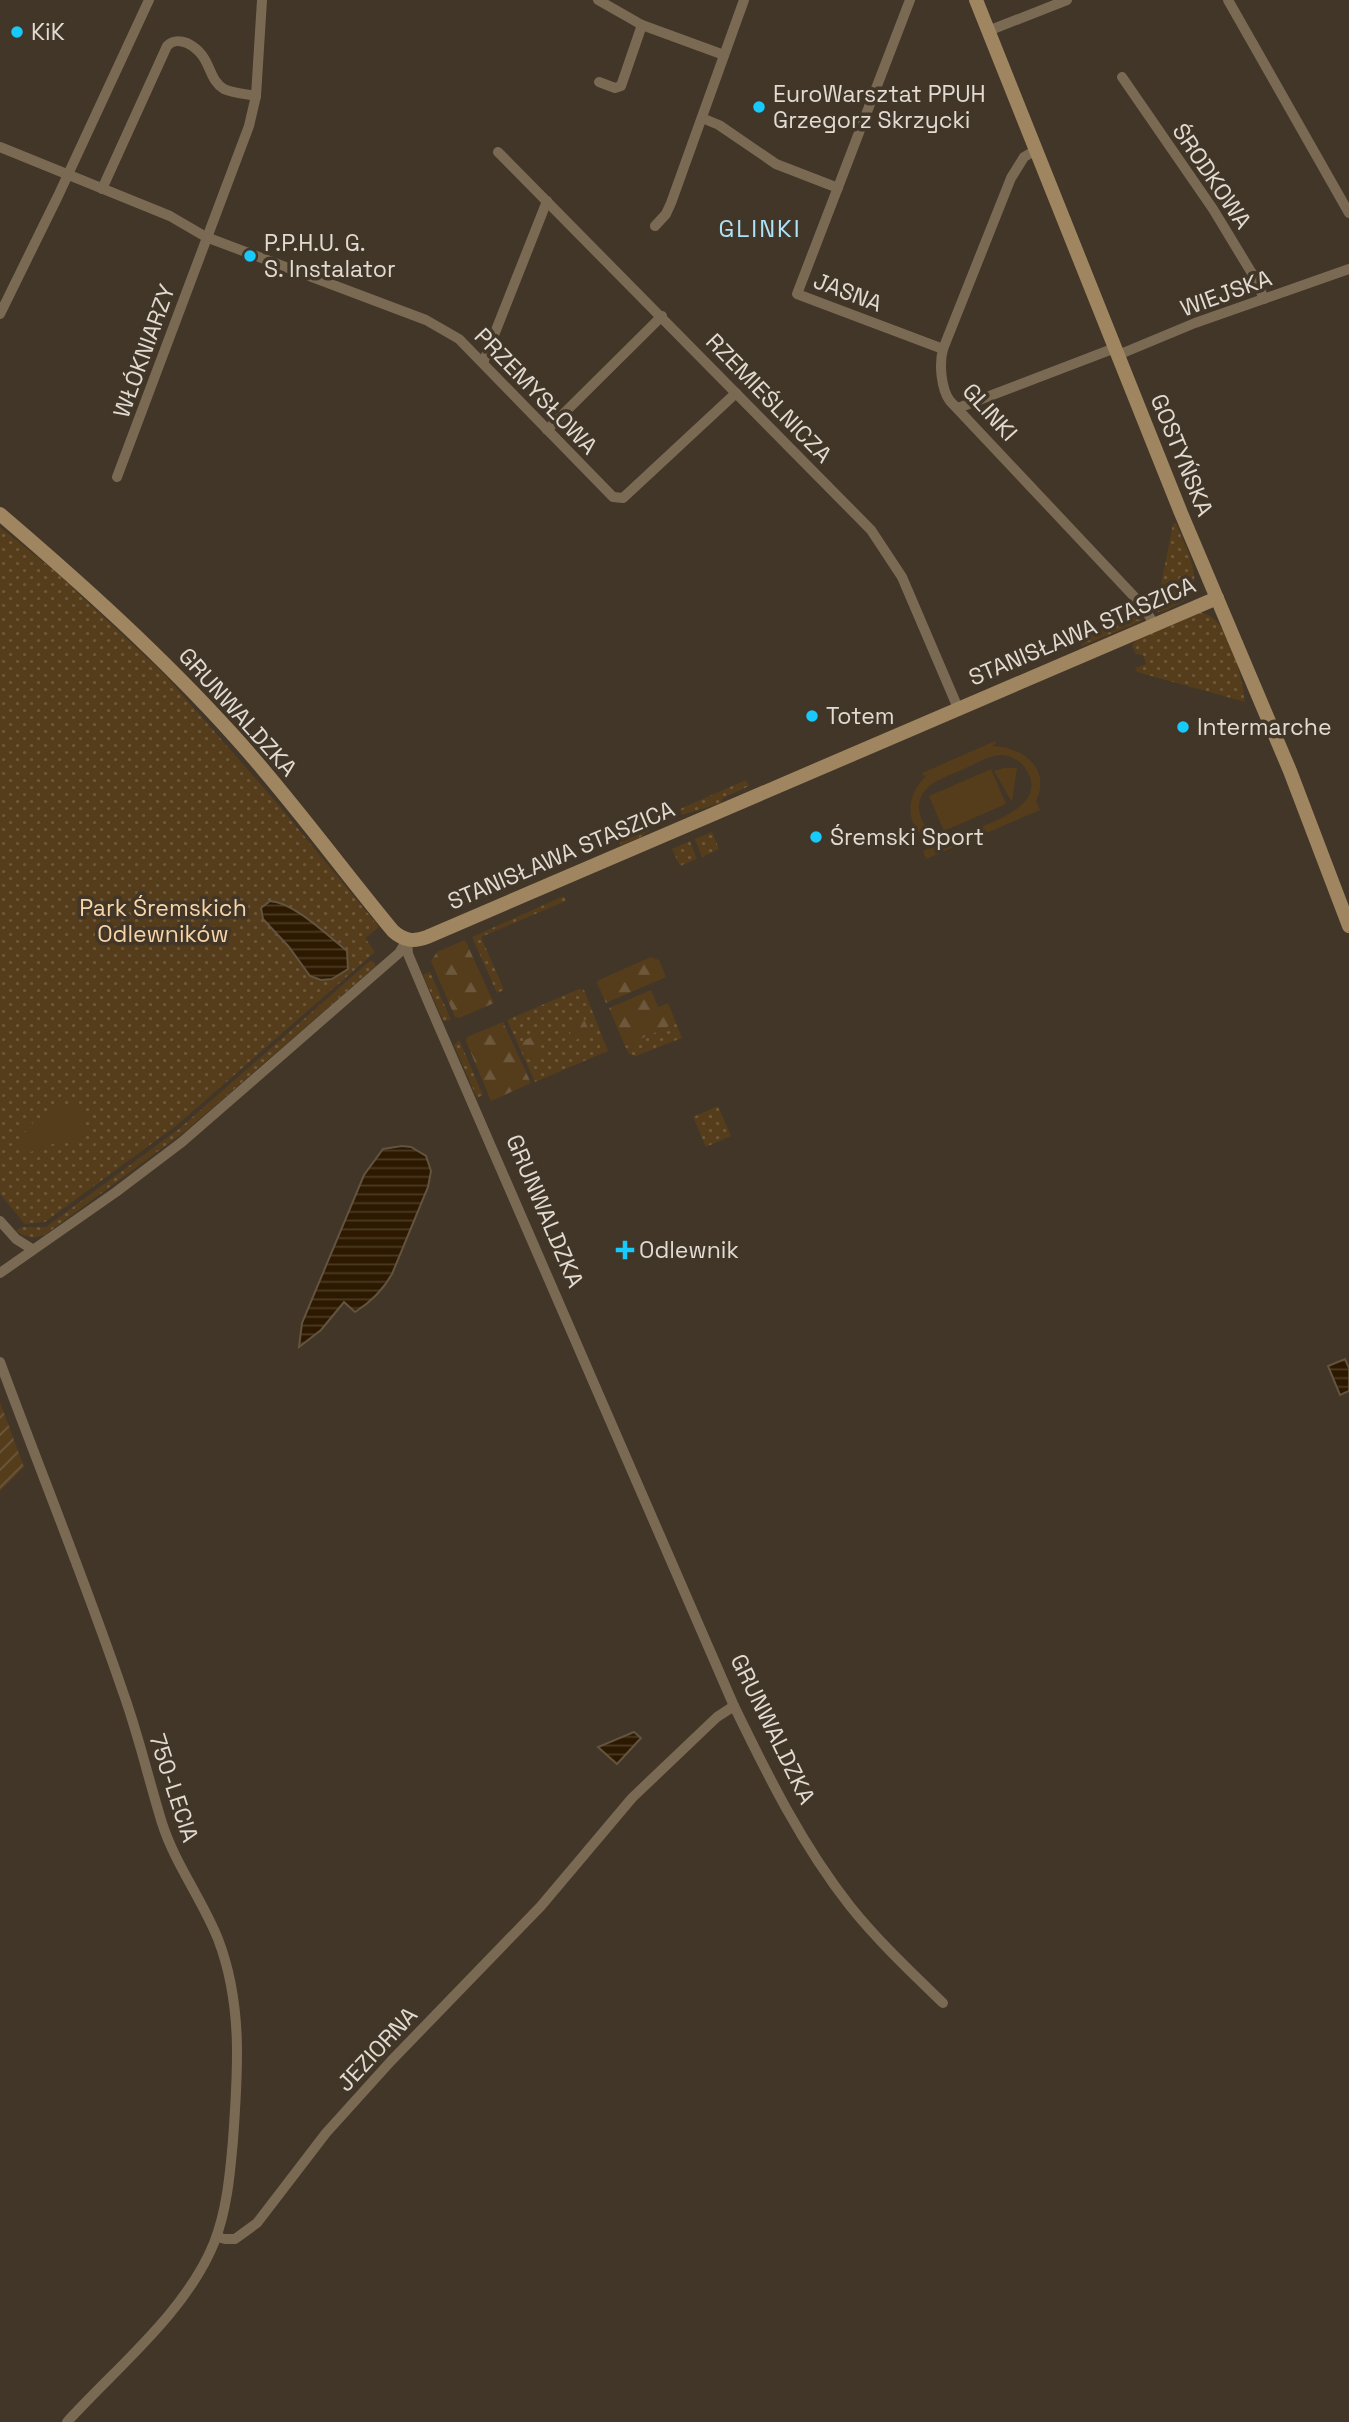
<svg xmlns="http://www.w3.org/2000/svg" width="1349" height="2422" viewBox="0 0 1349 2422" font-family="'Space Grotesk',sans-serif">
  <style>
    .grass { fill: url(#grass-dots) }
    .forest { fill: url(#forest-firs) }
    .garden { fill: url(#garden-furrows) }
    .pitch { fill: #553d1c; fill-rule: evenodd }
    .water { fill: url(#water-rules); stroke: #63533f; stroke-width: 2 }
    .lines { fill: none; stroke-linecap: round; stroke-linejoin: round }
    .street { stroke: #7b6a53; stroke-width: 10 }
    .secondary { stroke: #a08561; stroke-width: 14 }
    .poi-dot { fill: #17cafb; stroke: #413627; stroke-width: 2.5 }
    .labels { text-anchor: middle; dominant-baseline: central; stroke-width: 7; stroke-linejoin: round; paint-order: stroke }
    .poi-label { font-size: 23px; fill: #e2dbd2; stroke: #413627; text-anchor: start }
    .street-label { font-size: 23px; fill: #e2dbd2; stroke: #413627 }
    .park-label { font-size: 23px; fill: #f8d5a7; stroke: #413627 }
    .neighbourhood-label { font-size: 24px; letter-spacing: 2px; fill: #aee2f6; stroke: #413627 }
  </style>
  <defs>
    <pattern id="grass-dots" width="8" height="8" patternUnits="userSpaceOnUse" patternTransform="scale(1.75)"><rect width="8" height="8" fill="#553d1c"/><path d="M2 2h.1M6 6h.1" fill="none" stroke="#6d583c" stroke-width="1.8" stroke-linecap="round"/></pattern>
    <pattern id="forest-firs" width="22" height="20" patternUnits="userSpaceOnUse" patternTransform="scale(1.75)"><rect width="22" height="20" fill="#553d1c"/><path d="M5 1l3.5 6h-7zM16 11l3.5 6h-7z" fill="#6d583c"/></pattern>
    <pattern id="garden-furrows" width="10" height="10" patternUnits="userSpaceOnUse" patternTransform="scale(1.75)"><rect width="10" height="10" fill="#553d1c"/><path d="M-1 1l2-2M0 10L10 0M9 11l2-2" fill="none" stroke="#6d583c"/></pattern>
    <pattern id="water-rules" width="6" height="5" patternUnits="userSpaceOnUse" patternTransform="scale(1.75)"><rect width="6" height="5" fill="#2d1900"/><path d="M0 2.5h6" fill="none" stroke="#4b3a24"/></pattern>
  </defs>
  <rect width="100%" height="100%" fill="#413627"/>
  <g class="grass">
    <path d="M1176,523C1185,548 1212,589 1177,605C1170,608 1164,612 1157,612L1148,605L1159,595L1173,524Z"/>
    <polygon points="0,527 58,574 163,673 277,803 379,927 365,938 375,952 177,1125 45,1222 25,1224 0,1194"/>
    <polygon points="1143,610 1144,616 1141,621 1082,646 1080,643 1062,650 1061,648"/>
    <path d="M1199,612C1229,615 1242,677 1245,702L1137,672L1135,668L1146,664L1143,655L1136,654L1132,646L1137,639Z"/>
    <polygon points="746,780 749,786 723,798 721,803 682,815 680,809"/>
    <polygon points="652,822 654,826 639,838 621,845 617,837"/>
    <polygon points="712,832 719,849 702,857 695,839"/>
    <polygon points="690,841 697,859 680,866 672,849"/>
    <polygon points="564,896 566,901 481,937 504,990 497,993 472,937"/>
    <path d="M371,960L376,966L188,1129L46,1234C36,1239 26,1238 16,1231L22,1227H46L180,1128Z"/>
    <polygon points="430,972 451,1020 444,1021 442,1018 423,975"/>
    <polygon points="579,989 584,990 608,1051 535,1082 507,1020"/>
    <polygon points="676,1023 682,1038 636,1056 629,1054 625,1046"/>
    <polygon points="459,1040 483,1095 477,1098 454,1045"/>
    <polygon points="718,1106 731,1136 706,1147 693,1117"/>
  </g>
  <g class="forest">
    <polygon points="465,940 494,1003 459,1018 455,1017 431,961 437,952"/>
    <polygon points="651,957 659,960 666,977 606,1003 597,983 599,980"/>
    <polygon points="651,990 658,1007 668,1003 676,1023 625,1046 609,1008"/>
    <polygon points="583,1017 590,1033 574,1041 566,1024"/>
    <polygon points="503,1022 531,1083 491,1101 466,1041 467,1037"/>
    <polygon points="536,1035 544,1054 529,1060 521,1042"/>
  </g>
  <polygon class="garden" points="0,1402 24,1467 0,1491"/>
  <g class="pitch">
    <path d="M995,741L996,743L992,746C1022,746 1052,769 1036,801L1040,810L926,859L923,851L937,844C904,833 903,796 927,775L923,776L922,773ZM999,755C1010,755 1020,760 1026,769C1047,802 1002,818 981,827C971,831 961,837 951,838C943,839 937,837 931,832C924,826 920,818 919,809C918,784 946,777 964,769C975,764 986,757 999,755Z"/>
    <polygon points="1004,768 1017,768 1012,802 994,771"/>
    <polygon points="991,769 1006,804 944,831 929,796"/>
    <path d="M72,1104C83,1110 90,1126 83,1137L45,1146L28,1153L22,1151L20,1145L27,1135V1130L24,1132L18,1127L27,1118L33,1124L31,1126H33L62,1106Z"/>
  </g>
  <g class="water">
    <path d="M270,901C295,903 327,935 347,951L348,969L332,979L321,980L310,976L289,947L263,919L261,908Z"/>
    <path d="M402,1146L411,1147L426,1156L431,1171L428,1187L392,1274C383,1290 371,1302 355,1312L344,1302L321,1330L299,1347L302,1323L364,1175L383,1149Z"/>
    <polygon points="1345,1359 1349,1368 1349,1391 1340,1395 1328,1366"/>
    <polygon points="634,1732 641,1738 617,1764 598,1747"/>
  </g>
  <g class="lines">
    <g class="street">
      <polyline points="598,0 642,25 724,55"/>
      <polyline points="910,0 797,294 943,349"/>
      <polyline points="1228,0 1349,213"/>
      <polyline points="988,31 1067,0"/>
      <polyline points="1122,77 1213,209 1256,280 1264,299"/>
      <polyline points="599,82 615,88 621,86 642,25"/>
      <polyline points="702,118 719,125 776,164 838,188"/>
      <polyline points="0,147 170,216 206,237 426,320 459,339 613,497 623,498 736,393"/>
      <path d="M1036,150L1024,157L1011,178L943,349C939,364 941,389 950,401L1143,606L1154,624"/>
      <polyline points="498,152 871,530 902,577 958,708"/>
      <path d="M102,189L167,46C173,40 179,40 187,43C213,56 206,78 224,89C232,93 246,94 256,96"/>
      <polyline points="655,226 666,214 671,203 744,0"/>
      <polyline points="0,314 58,196 149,0"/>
      <polyline points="1118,355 1195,323 1349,269"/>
      <polyline points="483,363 547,201"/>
      <polyline points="958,408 1115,348"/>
      <polyline points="547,430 662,316"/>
      <polyline points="117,477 249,126 256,96 262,0"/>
      <path d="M407,940L408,954L430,1006L734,1706C768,1776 802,1845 850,1906C878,1941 911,1972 943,2003"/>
      <polyline points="0,1221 16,1239 32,1249"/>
      <polyline points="0,1273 116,1192 182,1142 399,953 407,940"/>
      <path d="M0,1362C41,1473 86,1583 124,1695C139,1737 149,1781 162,1823C175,1864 202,1899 218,1939C243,2004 238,2071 233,2140C230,2174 227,2210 214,2243C186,2312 117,2367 67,2422"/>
      <polyline points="217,2237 225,2239 235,2239 257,2223 326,2133 391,2061 541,1906 632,1798 717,1717 734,1706"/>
    </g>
    <g class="secondary">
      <polyline points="976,0 1181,513 1290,771 1349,926"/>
      <path d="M0,514C82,584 163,657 235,737C291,799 340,867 393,931C404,941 414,942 427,937L1217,598"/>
    </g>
  </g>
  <g class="poi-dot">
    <circle cx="17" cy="32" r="7"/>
    <circle cx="759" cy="107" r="7"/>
    <circle cx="250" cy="256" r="7"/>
    <circle cx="812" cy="716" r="7"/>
    <circle cx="1183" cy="727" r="7"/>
    <circle cx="816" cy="837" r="7"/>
    <path d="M621.5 1239.5h7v7h7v7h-7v7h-7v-7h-7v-7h7z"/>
  </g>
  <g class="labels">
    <g class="poi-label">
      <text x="31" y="32">KiK</text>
      <text x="773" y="94">EuroWarsztat PPUH<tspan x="773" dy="26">Grzegorz Skrzycki</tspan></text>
      <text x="264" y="243">P.P.H.U. G.<tspan x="264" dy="26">S. Instalator</tspan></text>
      <text x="826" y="716">Totem</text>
      <text x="1197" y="727">Intermarche</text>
      <text x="830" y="837">Śremski Sport</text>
      <text x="639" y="1250">Odlewnik</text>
    </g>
    <g class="street-label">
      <text transform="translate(1212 176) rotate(56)">ŚRODKOWA</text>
      <text transform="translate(848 292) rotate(21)">JASNA</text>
      <text transform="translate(1226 293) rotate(-20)">WIEJSKA</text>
      <text transform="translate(144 351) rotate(-70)">WŁÓKNIARZY</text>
      <text transform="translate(536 391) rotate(46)">PRZEMYSŁOWA</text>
      <text transform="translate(769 398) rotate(46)">RZEMIEŚLNICZA</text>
      <text transform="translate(990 412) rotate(48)">GLINKI</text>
      <text transform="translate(1182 455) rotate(68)">GOSTYŃSKA</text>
      <text transform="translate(1082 631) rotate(-23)">STANISŁAWA STASZICA</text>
      <text transform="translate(238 712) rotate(48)">GRUNWALDZKA</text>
      <text transform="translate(561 855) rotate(-23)">STANISŁAWA STASZICA</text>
      <text transform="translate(545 1211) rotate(67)">GRUNWALDZKA</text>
      <text transform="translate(773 1729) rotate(64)">GRUNWALDZKA</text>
      <text transform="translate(174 1788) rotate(72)">750-LECIA</text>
      <text transform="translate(377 2049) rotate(-47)">JEZIORNA</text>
    </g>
    <g class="park-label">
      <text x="163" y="908">Park Śremskich<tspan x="163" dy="26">Odlewników</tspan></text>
    </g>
    <g class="neighbourhood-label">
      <text x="760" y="228">GLINKI</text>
    </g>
  </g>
</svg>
